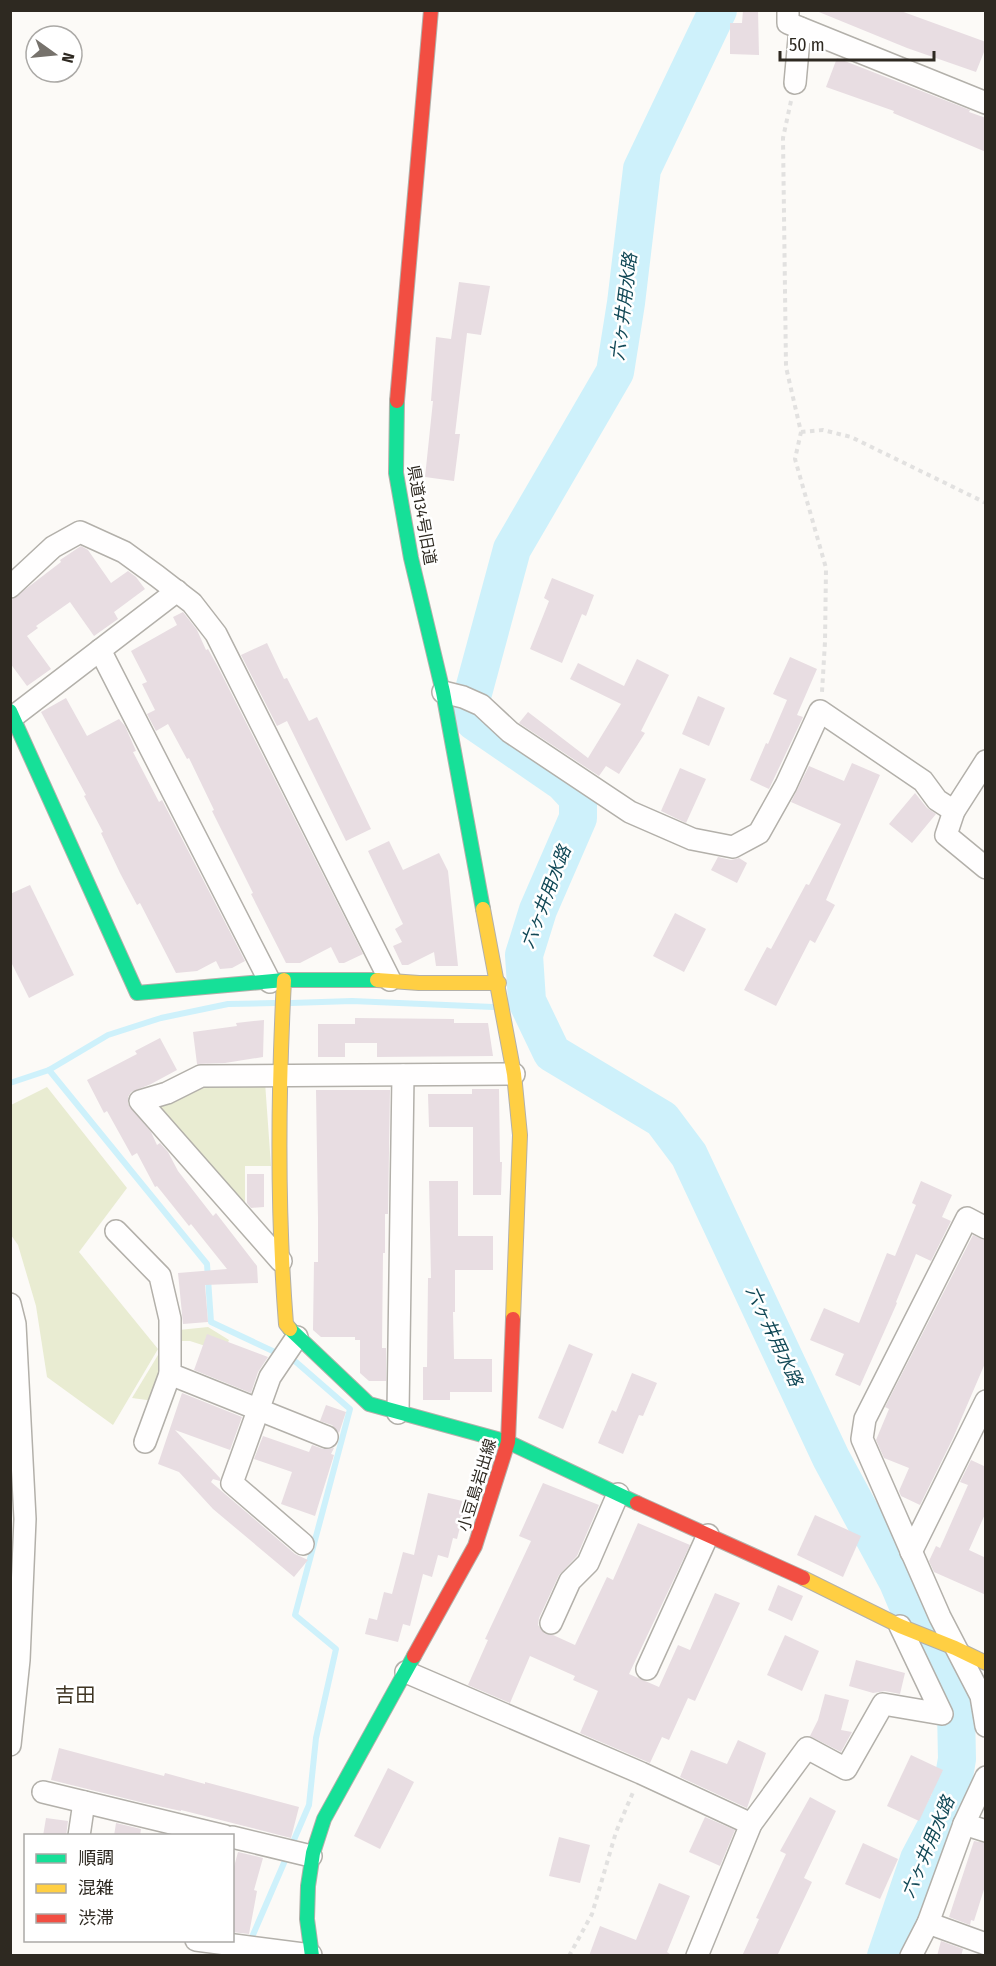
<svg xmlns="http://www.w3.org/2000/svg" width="996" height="1966" viewBox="0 0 996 1966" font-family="'Fira Sans Condensed','Noto Sans JP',sans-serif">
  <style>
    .green { fill: #e9ecd2 }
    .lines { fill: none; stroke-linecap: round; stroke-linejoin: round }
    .stream { stroke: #cef1fb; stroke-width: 6 }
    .river { stroke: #cef1fb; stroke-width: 38 }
    .building { fill: #e8dde2 }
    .street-casing { stroke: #b3b0aa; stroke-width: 24 }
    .fast-casing { stroke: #b3b0aa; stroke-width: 16 }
    .slow-casing { stroke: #b3b0aa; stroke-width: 16 }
    .jam-casing { stroke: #b3b0aa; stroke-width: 16 }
    .path { stroke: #e2e1e0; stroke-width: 4; stroke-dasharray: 4.5 4.5; stroke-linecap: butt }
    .street { stroke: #fffefe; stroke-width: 21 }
    .fast { stroke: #16e098; stroke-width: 14 }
    .slow { stroke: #ffcf43; stroke-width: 14 }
    .jam { stroke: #f24e42; stroke-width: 14 }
    .labels { text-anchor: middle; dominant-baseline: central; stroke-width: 5; stroke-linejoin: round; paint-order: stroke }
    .street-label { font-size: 16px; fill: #2e2921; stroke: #fff }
    .water-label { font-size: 18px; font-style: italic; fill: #114856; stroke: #fff }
    .quarter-label { font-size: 20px; fill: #3f3523; stroke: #fff }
  </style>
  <rect width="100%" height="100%" fill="#fcfaf7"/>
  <g class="green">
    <polygon points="204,1082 265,1082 271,1166 245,1166 245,1214 155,1108"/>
    <polygon points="47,1087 127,1188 79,1252 158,1349 113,1425 47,1377 36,1306 18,1245 11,1235 11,1105"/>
    <polygon points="208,1327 229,1340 224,1352 190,1341 180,1341 179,1330"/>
    <polygon points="158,1355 161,1376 154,1401 132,1398"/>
  </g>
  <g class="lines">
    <g class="stream">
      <polyline points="291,1003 352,1001 493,1007"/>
      <polyline points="509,1007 530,1006"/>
      <polyline points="49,1070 207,1264 211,1322 296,1362 350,1409 295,1615 336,1649 316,1738 309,1805 249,1944"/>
      <polyline points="10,1083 49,1070 108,1035 161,1018 228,1004 274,1003"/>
    </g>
    <polyline class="river" points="718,10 642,169 626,303 615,372 512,549 469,708 474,721 563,782 578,798 578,818 538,910 524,955 527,1001 552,1053 662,1119 689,1155 831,1458 898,1582 931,1660 956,1709 957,1759 950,1800 919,1859 886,1956"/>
  </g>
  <g class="building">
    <polygon points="743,10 758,10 759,55 730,54 730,23 742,23"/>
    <polygon points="814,10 898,10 986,42 986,47 976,72 907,48"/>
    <polygon points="837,58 970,110 969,112 986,118 986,152 893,113 894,111 826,87"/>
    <polygon points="459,282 490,286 481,335 467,333 455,434 460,434 454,481 425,477 433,401 431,401 436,337 451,339"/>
    <polygon points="81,546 88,550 111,583 128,571 136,577 145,589 114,612 118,619 94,636 70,602 36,626 38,628 27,636 51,669 27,686 10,663 10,601 61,562 60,560"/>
    <polygon points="552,578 594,595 586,616 582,614 562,663 530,649 549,601 544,598"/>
    <polygon points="183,612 197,630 206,650 208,649 218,667 363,954 344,963 339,963 331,947 300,963 286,963 251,894 253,893 212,811 214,810 189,758 187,759 168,724 156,731 147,714 155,710 142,684 147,682 131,651 177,625 173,617"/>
    <polygon points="267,643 284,679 287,678 309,721 317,717 371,829 346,841 287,721 277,726 241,655"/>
    <polygon points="790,657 817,669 797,715 803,717 769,789 750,780 766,743 768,744 787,700 773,694"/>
    <polygon points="637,659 669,675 641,731 645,733 619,774 606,766 599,776 519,723 528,712 588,758 621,704 570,679 578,663 624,686"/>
    <polygon points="698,696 725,708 709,746 682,734"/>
    <polygon points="66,698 87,736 119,719 125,726 136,751 133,752 159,802 162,800 245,961 232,968 220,969 216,961 197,971 176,973 140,903 137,905 120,873 101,833 103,832 84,796 86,795 41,712"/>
    <polygon points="852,763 880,775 826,900 835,905 815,943 810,940 776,1006 744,990 767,947 771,949 806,884 809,885 841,824 791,802 809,766 844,781"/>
    <polygon points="680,768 706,779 686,823 661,811"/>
    <polygon points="915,793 927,808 936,814 912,843 889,824"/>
    <polygon points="389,841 403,870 439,853 448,871 458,966 436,966 434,952 408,965 402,965 393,946 402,942 395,929 403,924 368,851"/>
    <polygon points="718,857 731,860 739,858 747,863 737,883 711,870"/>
    <polygon points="30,885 74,975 29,998 10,960 10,894"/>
    <polygon points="675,913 706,929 684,972 653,956"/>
    <polygon points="355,1018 454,1019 454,1023 488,1023 493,1056 377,1057 377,1043 345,1043 345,1057 318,1057 318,1024 355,1024"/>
    <polygon points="264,1020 263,1057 225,1063 197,1064 193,1032 237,1026 236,1023"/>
    <polygon points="160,1038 177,1070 151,1084 131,1092 128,1097 128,1104 151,1132 157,1145 160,1143 168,1152 178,1171 213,1216 216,1213 257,1266 258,1283 205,1285 208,1322 183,1324 178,1273 227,1269 191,1224 189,1226 157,1186 155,1187 137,1153 132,1156 107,1111 104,1113 87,1080 137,1054 135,1051"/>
    <polygon points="472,1089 499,1089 500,1162 502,1162 501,1195 473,1195 473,1127 429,1127 428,1094 472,1094"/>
    <polygon points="316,1090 390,1090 388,1214 385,1214 385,1253 383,1253 382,1348 386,1348 386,1381 369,1381 360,1373 360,1340 355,1340 355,1337 321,1337 313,1330 314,1262 318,1262 318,1219"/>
    <polygon points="247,1174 264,1174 264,1207 251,1208 247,1203"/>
    <polygon points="429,1181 458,1181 458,1236 493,1236 493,1270 455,1270 455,1312 453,1312 454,1359 492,1359 492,1392 450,1392 450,1400 423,1400 423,1367 427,1367 428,1278 431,1278"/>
    <polygon points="921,1181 952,1195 942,1217 951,1221 931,1261 916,1254 896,1302 897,1303 860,1386 835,1375 844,1354 810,1340 824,1308 859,1323 887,1253 895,1256 916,1205 912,1203"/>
    <polygon points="973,1235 986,1241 986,1361 953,1438 920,1505 901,1496 899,1491 909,1468 884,1458 876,1440 889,1409 885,1407"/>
    <polygon points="207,1334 268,1357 258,1372 251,1393 194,1370"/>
    <polygon points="569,1344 593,1354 563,1429 538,1418"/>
    <polygon points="632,1373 657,1383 643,1416 639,1415 623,1454 598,1443 612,1410 616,1412"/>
    <polygon points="182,1393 242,1417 230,1450 175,1430 220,1478 220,1481 213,1479 211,1482 295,1554 308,1560 294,1577 213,1509 179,1472 158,1464"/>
    <polygon points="326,1405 346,1412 339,1433 332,1425 320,1421"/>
    <polygon points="263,1436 309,1452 312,1445 323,1449 334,1448 331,1454 334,1455 315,1516 281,1504 292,1472 254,1459"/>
    <polygon points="971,1460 986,1467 986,1512 969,1550 986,1558 986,1595 934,1572 929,1561 936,1546 940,1548 968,1485 960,1482"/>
    <polygon points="543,1483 599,1505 577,1556 559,1575 539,1618 538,1625 545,1634 553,1635 575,1645 607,1577 613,1580 638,1523 690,1545 629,1674 659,1687 678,1645 690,1650 715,1593 740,1603 695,1701 688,1698 669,1740 662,1737 650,1763 580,1733 598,1691 573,1680 575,1676 530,1656 510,1703 468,1685 488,1640 485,1639 531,1541 519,1536"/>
    <polygon points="428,1493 471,1503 466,1520 462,1519 457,1539 453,1538 448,1558 438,1555 432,1577 423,1574 410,1626 403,1624 398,1642 365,1634 369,1618 377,1620 384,1592 392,1594 403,1552 414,1555"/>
    <polygon points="815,1515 861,1536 843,1577 797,1555"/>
    <polygon points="778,1585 803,1596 792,1621 768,1610"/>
    <polygon points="785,1635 819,1651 802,1691 767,1675"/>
    <polygon points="856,1660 905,1673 900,1694 885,1691 873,1693 849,1686"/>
    <polygon points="825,1694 849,1700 841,1730 852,1732 841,1752 810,1736 818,1720"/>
    <polygon points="738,1740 766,1753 747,1808 680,1777 691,1750 727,1764"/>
    <polygon points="59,1748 164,1776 165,1773 205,1784 205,1782 299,1807 291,1838 181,1810 181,1811 144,1803 51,1780"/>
    <polygon points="911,1755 943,1770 919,1821 887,1806"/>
    <polygon points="388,1768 414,1782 380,1849 354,1836"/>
    <polygon points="810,1797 836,1811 804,1878 812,1882 777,1956 742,1956 759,1919 756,1918 786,1854 780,1851"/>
    <polygon points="705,1817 735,1830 720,1866 689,1852"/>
    <polygon points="46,1818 68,1821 66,1836 43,1836"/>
    <polygon points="116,1823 141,1829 140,1836 114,1836"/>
    <polygon points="559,1837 590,1845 580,1883 549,1876"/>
    <polygon points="974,1841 986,1843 986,1883 974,1921 971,1920 970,1925 949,1917"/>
    <polygon points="863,1843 898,1859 880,1899 845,1884"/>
    <polygon points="238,1852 263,1858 254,1890 257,1891 249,1934 232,1932 232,1874"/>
    <polygon points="659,1883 690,1896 667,1952 673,1956 589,1956 600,1926 636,1940"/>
    <polygon points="941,1941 963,1949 961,1956 937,1956"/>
  </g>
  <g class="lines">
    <g class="street-casing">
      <g id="street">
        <polyline points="788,10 788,23 986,103"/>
        <polyline points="795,83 800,28"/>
        <polyline points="10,587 53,547 80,532 124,552 157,576 192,603 216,634 390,980"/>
        <polyline points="100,650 270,982"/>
        <polyline points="443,692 463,697 481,705 510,732 630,812 692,839 733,847 759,833 786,785 820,711 923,781 937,800 954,811"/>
        <polyline points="14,716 177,591"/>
        <polyline points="986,761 954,811 946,835 986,868"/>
        <polyline points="986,1228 967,1218 865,1419 862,1439 940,1617 981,1696 986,1726"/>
        <polyline points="116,1231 160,1276 170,1319 170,1374 327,1437"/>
        <polyline points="281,1261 140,1101 167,1093 201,1076 514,1074"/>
        <polyline points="10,1304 15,1324 25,1519 19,1660 10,1745"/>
        <polyline points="297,1337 270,1377 232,1483 303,1544"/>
        <polyline points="398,1413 403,1075"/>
        <polyline points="145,1442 170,1374"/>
        <polyline points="911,1552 986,1401"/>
        <polyline points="551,1623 570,1581 588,1563 618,1494"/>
        <polyline points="647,1669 708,1535"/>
        <polyline points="406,1672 641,1773 751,1824"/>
        <polyline points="43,1792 225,1836"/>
        <polyline points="964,1824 986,1831"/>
        <polyline points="79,1836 84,1802"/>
        <polyline points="232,1837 311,1856"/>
        <polyline points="928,1923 986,1944"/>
        <polyline points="196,1940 311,1955"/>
        <polyline points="697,1956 751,1824 807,1748 846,1769 883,1704 942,1714 900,1626"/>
        <polyline points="911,1956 928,1923 964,1824 986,1777"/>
      </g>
    </g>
    <g class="fast-casing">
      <g id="fast">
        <polyline points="397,401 396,473 411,558 443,692 483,909"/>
        <polyline points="10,711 137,993 284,980 377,980"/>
        <polyline points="290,1329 369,1404 508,1442 637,1503"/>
        <polyline points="312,1956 307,1919 308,1886 313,1853 324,1819 414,1656"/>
      </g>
    </g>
    <g class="slow-casing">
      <g id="slow">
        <polyline points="483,909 514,1074 520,1135 513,1319"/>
        <path d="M284,980C278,1095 277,1210 286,1324L290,1329"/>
        <polyline points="377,980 419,983 499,983"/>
        <polyline points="803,1578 900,1626 955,1648 986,1663"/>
      </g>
    </g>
    <g class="jam-casing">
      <g id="jam">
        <polyline points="397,401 431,10"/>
        <polyline points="637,1503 803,1578"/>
        <polyline points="414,1656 475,1546 508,1442 513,1319"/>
      </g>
    </g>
    <g class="path">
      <polyline points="791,101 783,138 786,367 801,432 795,459 826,568 825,642 822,692"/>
      <polyline points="801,432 823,430 851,437 986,503"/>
      <polyline points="569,1956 592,1914 616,1832 634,1790"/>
    </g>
    <use href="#street" class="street"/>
    <use href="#fast" class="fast"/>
    <use href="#slow" class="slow"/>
    <use href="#jam" class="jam"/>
  </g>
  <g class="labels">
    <g class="street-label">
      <text transform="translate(422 515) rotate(80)">県道134号旧道</text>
      <text transform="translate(477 1485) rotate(-73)">小豆島岩出線</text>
    </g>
    <g class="water-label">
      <text transform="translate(624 307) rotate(-83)">六ヶ井用水路</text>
      <text transform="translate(546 897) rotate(-69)">六ヶ井用水路</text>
      <text transform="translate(774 1336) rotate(65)">六ヶ井用水路</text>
      <text transform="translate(928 1847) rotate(-67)">六ヶ井用水路</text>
    </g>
    <g class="quarter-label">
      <text x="75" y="1695">吉田</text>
    </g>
  </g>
  <rect width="996" height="1966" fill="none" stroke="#2e2921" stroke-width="24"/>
  <rect x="24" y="1834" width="210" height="108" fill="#ffffff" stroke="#aba9a6" stroke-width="1.5"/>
  <rect x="36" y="1854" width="30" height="9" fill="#16e098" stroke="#aba9a6" stroke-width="1.5"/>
  <text x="78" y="1864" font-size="18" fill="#2e2921">順調</text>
  <rect x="36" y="1884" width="30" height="9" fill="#ffcf43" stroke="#aba9a6" stroke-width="1.5"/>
  <text x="78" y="1894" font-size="18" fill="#2e2921">混雑</text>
  <rect x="36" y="1914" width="30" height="9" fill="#f24e42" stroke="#aba9a6" stroke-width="1.5"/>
  <text x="78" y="1924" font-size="18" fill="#2e2921">渋滞</text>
  <g transform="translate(54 54) rotate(105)"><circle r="28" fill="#ffffff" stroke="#aba9a6" stroke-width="1.5"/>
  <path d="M0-4.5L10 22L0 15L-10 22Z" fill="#76726c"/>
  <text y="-9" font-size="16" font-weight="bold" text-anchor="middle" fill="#2e2921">N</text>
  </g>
  <path d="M780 51v9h154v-9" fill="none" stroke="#2e2921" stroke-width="3"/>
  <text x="789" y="51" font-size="18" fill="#2e2921" stroke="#ffffff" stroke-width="4.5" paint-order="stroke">50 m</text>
</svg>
